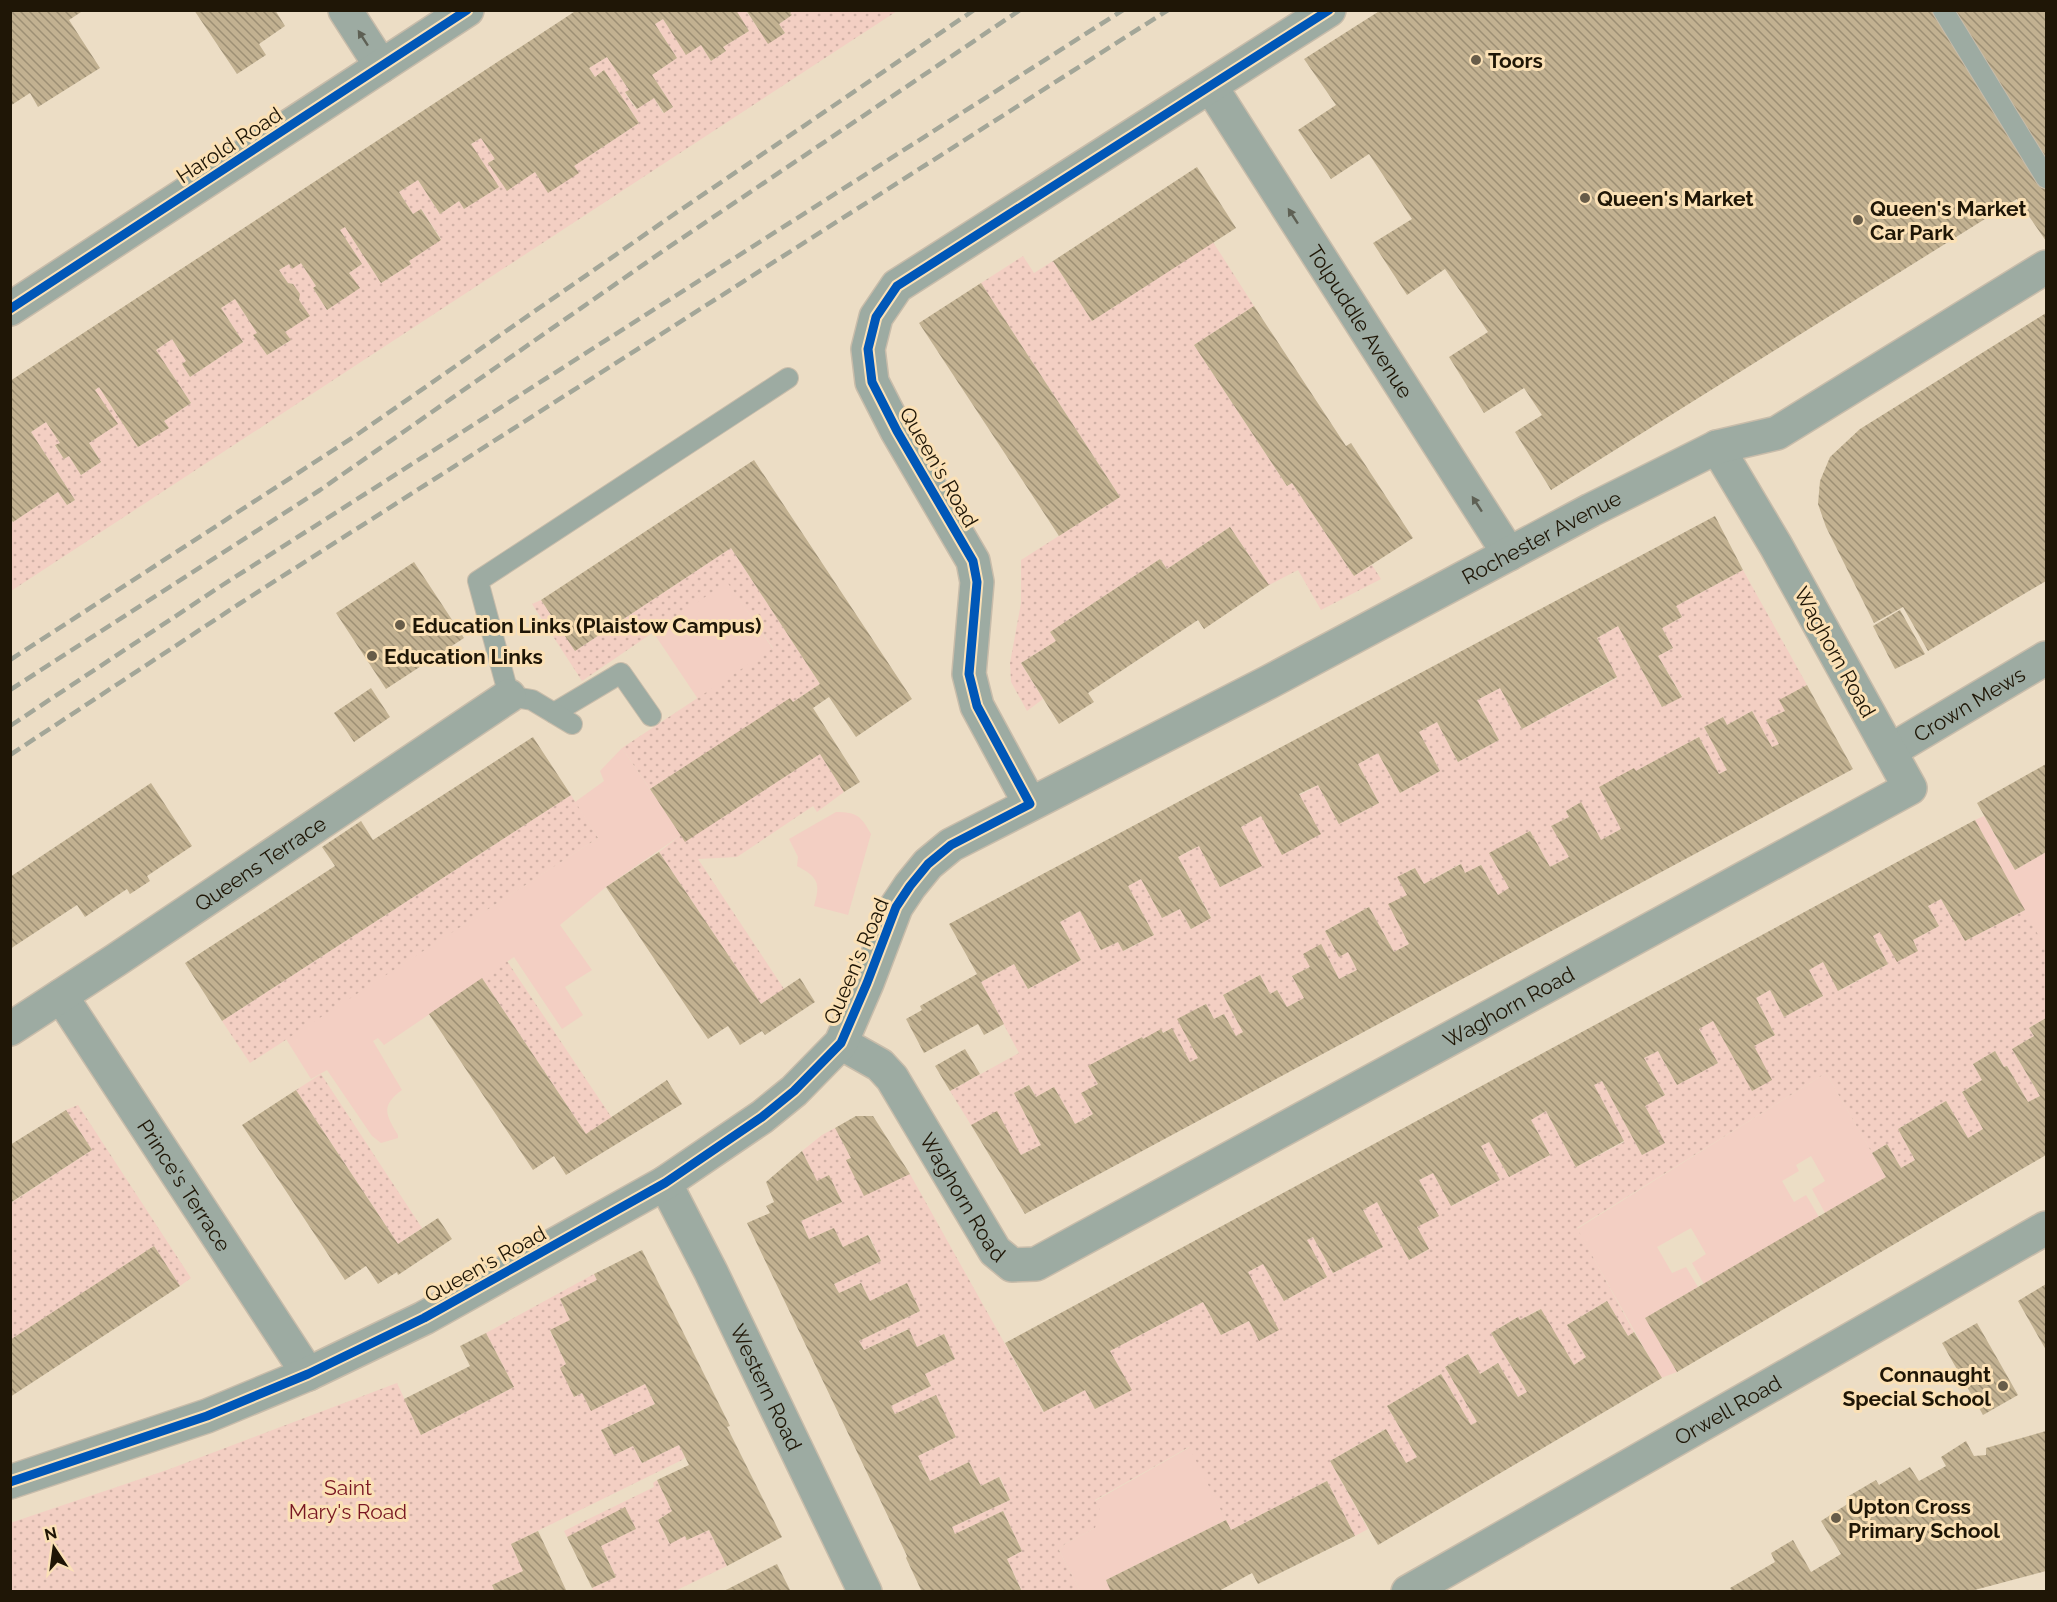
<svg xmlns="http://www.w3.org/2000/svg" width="2057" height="1602" viewBox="0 0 2057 1602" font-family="Raleway,sans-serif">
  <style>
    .grass { fill: #f3cfc3 }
    .garden { fill: url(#garden-dots) }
    .building { fill: url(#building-back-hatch) }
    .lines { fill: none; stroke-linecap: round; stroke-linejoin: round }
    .service-casing { stroke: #c8bcaa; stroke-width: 22 }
    .minor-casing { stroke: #c8bcaa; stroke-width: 36 }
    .service { stroke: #9daba2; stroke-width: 20 }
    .minor { stroke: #9daba2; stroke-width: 33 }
    .rail { stroke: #a3a698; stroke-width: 4.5; stroke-dasharray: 12 6; stroke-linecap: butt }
    .cycleway-casing { stroke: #fbe1b6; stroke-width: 13 }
    .cycleway { stroke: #0057b8; stroke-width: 9 }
    .oneway { fill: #5e6054 }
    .poi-dot { fill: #675c49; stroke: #fbe1b6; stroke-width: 2 }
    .labels { text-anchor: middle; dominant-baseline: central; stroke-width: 6; stroke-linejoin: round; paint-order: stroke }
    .poi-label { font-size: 21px; font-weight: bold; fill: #1f1606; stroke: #fbe1b6; text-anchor: start }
    .street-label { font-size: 21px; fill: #1f1606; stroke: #fbe1b6 }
    .park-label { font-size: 21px; fill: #781622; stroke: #fbe1b6 }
  </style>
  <defs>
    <pattern id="garden-dots" width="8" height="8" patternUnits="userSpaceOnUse" patternTransform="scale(1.5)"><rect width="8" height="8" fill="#f3cfc3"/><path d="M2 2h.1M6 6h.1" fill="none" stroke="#d0b1a6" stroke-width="1.8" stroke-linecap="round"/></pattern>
    <pattern id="building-back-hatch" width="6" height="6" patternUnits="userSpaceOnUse" patternTransform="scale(1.5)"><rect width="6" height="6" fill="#c2b191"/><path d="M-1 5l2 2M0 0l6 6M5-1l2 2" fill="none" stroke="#9d8f74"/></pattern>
  </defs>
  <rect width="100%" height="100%" fill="#ecddc5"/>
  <g class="grass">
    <polygon points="727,581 773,649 698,699 653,632"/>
    <path d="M622,748L681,835L606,887L560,925L592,970L565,987L583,1015L562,1029L514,957L384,1045L378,1038L373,1041L402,1090C380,1106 386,1115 398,1135V1138L381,1143L372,1136L327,1070L311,1079L286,1039L598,838L575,802L604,781L600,771Z"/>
    <path d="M836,812C857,812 861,816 871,834L848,915L814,906C821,883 818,877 797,866L798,857L789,839Z"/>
    <polygon points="1984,816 2015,870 2046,852 2046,950 1975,820"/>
    <polygon points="1826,1073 1886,1177 1825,1213 1812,1189 1825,1181 1811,1156 1796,1165 1799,1171 1782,1181 1794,1202 1806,1195 1819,1217 1704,1284 1692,1263 1706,1254 1691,1228 1657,1247 1672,1273 1686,1267 1698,1287 1645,1318 1677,1372 1661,1378 1577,1229"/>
    <polygon points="1190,1447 1226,1520 1106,1580 1111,1591 1080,1591 1059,1550 1065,1544 1095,1528 1095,1501"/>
  </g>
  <g class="garden">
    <polygon points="736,11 746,11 768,43 785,33 779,24 791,15 790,13 793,11 897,11 11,591 10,518 13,522 58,492 67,505 75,500 31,432 46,422 60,443 55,446 64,459 69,456 81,475 101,462 89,443 117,424 95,390 99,387 138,447 168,428 164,421 191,403 156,350 172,339 186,361 182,364 190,377 243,342 221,308 235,299 257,333 254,335 267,355 290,341 285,332 309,316 299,300 293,284 288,283 279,270 289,264 292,268 301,263 316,286 313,288 327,310 359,288 349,273 362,264 340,230 345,227 381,283 411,264 409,261 441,239 422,210 413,214 399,192 418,180 440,214 459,201 464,209 498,187 471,144 481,138 495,159 488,163 507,190 535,172 548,192 578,173 574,166 639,123 604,70 595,77 589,68 607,57 629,90 625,93 636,109 654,98 663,113 673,107 652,75 677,58 655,24 663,19 686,54 701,45 711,61 726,51 723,47 749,31"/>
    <polygon points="1213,242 1254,306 1194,345 1287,486 1292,483 1354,576 1372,565 1381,579 1321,610 1298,570 1269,585 1230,527 1167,569 1160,559 1050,632 1056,641 1021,663 1043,699 1027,711 1011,682 1010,663 1021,603 1021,560 1120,497 981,283 1023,256 1034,273 1053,261 1092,321"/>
    <polygon points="731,548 820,684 793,702 790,699 650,789 622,748 773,648 727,582 582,681 532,604 541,600 575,651"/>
    <polygon points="1743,570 1807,685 1780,700 1785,711 1766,720 1779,744 1772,747 1752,711 1727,725 1723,717 1704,727 1727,770 1719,774 1699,737 1636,771 1621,829 1601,840 1581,803 1566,811 1569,817 1552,826 1569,857 1550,867 1530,831 1490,853 1509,888 1498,895 1481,865 1465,873 1460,864 1424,884 1414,868 1398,877 1407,895 1389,905 1409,944 1394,952 1369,907 1325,931 1339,956 1348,952 1357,970 1339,979 1321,945 1310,967 1292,976 1304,998 1287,1007 1277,990 1270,994 1260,975 1223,995 1243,1032 1236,1036 1224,1014 1214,1019 1206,1004 1178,1019 1198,1058 1190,1062 1172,1029 1143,1039 1142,1037 1089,1066 1098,1084 1082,1094 1093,1114 1075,1124 1054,1087 1036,1097 1029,1085 1014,1093 1041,1145 1021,1155 971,1125 950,1091 1019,1053 981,982 1014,964 1028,989 1081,960 1060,922 1080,911 1101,950 1118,942 1124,951 1154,935 1128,886 1141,879 1162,918 1180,909 1191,929 1211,917 1178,857 1199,846 1220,887 1261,866 1241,827 1318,785 1339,824 1379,803 1358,764 1378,753 1400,793 1440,771 1419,732 1437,722 1458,762 1499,740 1477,700 1500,688 1522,729 1617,678 1597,638 1618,626 1662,707 1682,696 1658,656 1673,648 1662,628 1682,617 1676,606"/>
    <polygon points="820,754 844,792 817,812 813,806 737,857 698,859 784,989 761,1004 659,852 681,835 685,841"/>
    <polygon points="571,795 598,838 250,1063 222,1021"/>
    <polygon points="1941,899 1965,941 2025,910 2046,950 2046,1018 2029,1028 2034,1036 2012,1049 2040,1096 2028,1102 2007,1066 2004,1067 1995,1051 1973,1064 1982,1080 1962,1092 1983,1129 1968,1138 1946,1101 1898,1129 1915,1160 1901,1168 1887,1144 1872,1153 1826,1073 1577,1228 1634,1332 1628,1336 1607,1301 1567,1325 1586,1357 1574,1365 1540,1309 1520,1320 1518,1317 1491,1333 1527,1392 1518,1397 1498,1363 1480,1374 1468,1354 1445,1367 1477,1422 1471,1425 1441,1374 1387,1406 1417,1457 1406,1463 1385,1429 1330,1461 1368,1529 1355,1536 1327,1481 1231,1530 1189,1447 1095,1500 1100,1509 1095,1528 1065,1544 1059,1550 1080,1591 1022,1591 1007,1559 1022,1551 1003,1511 955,1534 952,1527 1010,1500 1000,1477 981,1486 969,1462 930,1481 918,1456 956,1437 936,1395 895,1414 891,1406 931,1386 925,1374 955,1359 944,1334 917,1347 908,1329 864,1350 859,1341 920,1311 907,1283 870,1301 861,1283 839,1293 834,1284 881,1261 869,1235 843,1247 834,1228 809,1239 801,1221 842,1202 829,1176 817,1181 802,1151 822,1135 835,1128 851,1158 846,1160 910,1174 1043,1412 1085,1390 1095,1409 1131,1390 1110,1351 1203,1302 1221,1335 1249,1321 1259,1340 1248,1272 1263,1264 1284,1301 1327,1277 1307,1240 1313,1237 1333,1273 1383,1247 1363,1210 1377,1202 1409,1260 1428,1250 1417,1227 1438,1215 1419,1180 1433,1173 1452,1206 1500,1180 1481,1146 1489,1142 1509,1177 1550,1155 1531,1120 1546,1111 1576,1167 1624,1142 1594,1085 1602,1081 1642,1155 1664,1143 1645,1106 1665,1095 1644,1058 1658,1051 1677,1085 1718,1063 1699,1029 1713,1021 1752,1090 1754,1046 1775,1035 1756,998 1770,990 1784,1017 1823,996 1809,970 1823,962 1839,991 1888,964 1873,936 1880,932 1918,951 1913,940 1939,926 1928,906"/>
    <polygon points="507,961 612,1118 586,1134 482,978"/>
    <polygon points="321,1074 422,1228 398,1244 296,1090"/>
    <polygon points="78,1105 191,1278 180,1286 154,1246 11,1340 11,1203 92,1150 66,1110"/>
    <polygon points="594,1274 597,1280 560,1299 570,1320 550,1331 566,1364 574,1397 582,1393 591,1410 645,1384 655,1404 601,1430 614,1455 633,1446 642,1463 679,1445 685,1457 682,1460 511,1544 523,1571 492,1585 495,1591 11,1591 10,1523 167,1470 397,1383 421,1435 514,1387 486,1333"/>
    <polygon points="657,1480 672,1511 658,1520 669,1543 685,1536 687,1540 709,1530 727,1566 675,1591 594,1591 592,1588 616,1577 601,1546 636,1529 625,1508 567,1537 564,1531 654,1487 653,1483"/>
  </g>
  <g class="building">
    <polygon points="10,10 84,10 69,20 100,68 38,107 30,93 10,106"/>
    <polygon points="194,10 275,10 285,26 259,44 266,55 237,74"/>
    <polygon points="577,10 736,10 749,31 723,47 726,51 711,61 701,45 686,55 663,19 655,24 677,58 652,75 673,107 664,113 654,98 637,109 625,92 629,90 607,57 589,68 595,77 604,70 639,123 574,166 579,173 548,193 535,172 507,191 488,163 495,159 481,138 471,144 499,187 464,209 459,201 440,214 418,180 399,192 413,214 421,209 441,240 409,261 411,264 381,283 345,227 340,230 362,264 349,273 360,288 327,310 313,288 316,286 301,263 292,269 289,264 279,270 288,283 293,284 300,294 299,300 310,316 285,332 291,340 267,355 253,335 257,333 235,299 221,308 243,342 190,377 182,364 186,361 172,339 156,350 191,403 164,421 169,428 138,447 99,387 95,390 118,424 89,443 101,462 81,475 69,456 64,459 55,445 60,443 46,422 31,432 75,500 67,505 58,492 13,522 10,518 10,381"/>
    <polygon points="746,10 793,10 790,13 792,15 779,24 785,33 768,44"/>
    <polygon points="1381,10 2046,10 2046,241 2017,199 1551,490 1515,432 1542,415 1524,388 1484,413 1449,357 1488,332 1445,269 1407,295 1373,243 1412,219 1369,154 1331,179 1298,130 1336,105 1304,59"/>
    <polygon points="1197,167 1236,228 1092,321 1053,261"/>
    <polygon points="981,283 1120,497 1059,536 919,323"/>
    <polygon points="1254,306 1346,446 1351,443 1413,538 1354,576 1292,483 1287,486 1194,345"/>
    <polygon points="2046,313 2046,581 1928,651 1903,607 1874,623 1826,527 1818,504 1820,481 1830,457 1860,429"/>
    <polygon points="754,460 912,699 856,737 829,697 813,708 860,782 844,792 820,754 685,842 650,789 790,698 793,702 820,684 731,548 575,651 541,600"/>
    <polygon points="1715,516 1743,570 1676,606 1682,617 1662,628 1673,648 1658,656 1682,697 1662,707 1618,626 1597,638 1617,677 1522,729 1500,688 1477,700 1499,740 1458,762 1437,722 1426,728 1419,732 1440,771 1400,793 1378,753 1358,764 1379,803 1339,824 1318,785 1299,794 1321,834 1282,855 1261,816 1248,823 1241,827 1262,866 1220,887 1199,846 1187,852 1178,857 1211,918 1191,929 1180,909 1162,918 1141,879 1128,886 1154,935 1123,951 1118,942 1101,950 1080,911 1060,922 1081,960 1028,989 1014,964 981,982 1004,1024 984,1035 978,1024 924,1053 906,1019 922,1010 920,1006 977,974 949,924"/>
    <polygon points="1230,527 1269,585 1204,629 1198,620 1088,693 1094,702 1059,724 1021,663 1056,641 1050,632 1160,559 1167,569"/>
    <polygon points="414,562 464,638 386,689 336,613"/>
    <polygon points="1900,610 1925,654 1895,669 1873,626"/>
    <polygon points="1807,685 1853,769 1025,1214 971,1125 997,1111 1021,1155 1041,1145 1014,1093 1029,1085 1036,1097 1054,1087 1075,1124 1083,1120 1093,1114 1081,1093 1098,1084 1088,1066 1142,1037 1143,1039 1161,1029 1163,1033 1172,1028 1190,1062 1198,1058 1177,1019 1206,1004 1214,1019 1224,1014 1236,1036 1243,1032 1223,995 1260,975 1270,994 1277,990 1287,1007 1293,1004 1304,998 1292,976 1310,967 1303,954 1321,944 1339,979 1357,970 1348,952 1339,957 1325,931 1369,907 1394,952 1409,944 1388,904 1407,895 1397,877 1415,868 1424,884 1461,864 1465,873 1481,865 1498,895 1509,888 1489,853 1530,831 1550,867 1569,857 1551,826 1569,817 1566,811 1581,802 1601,840 1621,829 1599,787 1634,768 1636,771 1645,766 1699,737 1719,774 1727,770 1704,727 1723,717 1727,725 1752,711 1772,747 1779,744 1766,720 1785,711 1779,700"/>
    <polygon points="371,688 390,717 354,742 334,713"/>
    <polygon points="533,737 571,795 222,1021 185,963 335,866 322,847 361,821 373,840"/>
    <polygon points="2046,764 2046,852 2015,870 1977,803"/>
    <polygon points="151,783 192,846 147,876 150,881 130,894 127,889 85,917 77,905 10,949 10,877"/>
    <polygon points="1975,820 2025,910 1965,941 1941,899 1928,906 1939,926 1913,940 1918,951 1897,962 1880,932 1873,936 1888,964 1838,991 1823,962 1809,970 1823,996 1784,1017 1770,990 1756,998 1775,1035 1754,1046 1772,1080 1752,1091 1713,1021 1699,1029 1718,1063 1696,1075 1677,1085 1658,1051 1644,1058 1665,1095 1645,1106 1665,1143 1642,1155 1602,1081 1594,1085 1624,1141 1576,1167 1546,1111 1531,1120 1550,1155 1509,1177 1489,1142 1481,1146 1500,1180 1451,1206 1433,1173 1419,1180 1439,1216 1417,1227 1429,1249 1409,1260 1377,1202 1363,1210 1383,1247 1333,1273 1313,1237 1307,1240 1327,1277 1284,1301 1263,1264 1248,1272 1279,1330 1259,1341 1249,1321 1221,1335 1203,1302 1110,1351 1132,1390 1095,1409 1085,1390 1044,1412 1005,1343"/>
    <polygon points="659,852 761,1004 800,978 815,1002 765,1035 762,1031 740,1045 728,1026 708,1039 606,887"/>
    <polygon points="482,978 586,1134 667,1080 682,1104 566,1175 554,1156 533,1170 429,1014"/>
    <polygon points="2046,1018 2046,1155 1677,1372 1645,1318 1886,1177 1872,1153 1887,1144 1901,1168 1915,1160 1898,1129 1946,1101 1968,1138 1983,1129 1962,1092 1982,1080 1973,1064 1995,1051 2004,1067 2007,1066 2028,1102 2040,1096 2012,1049 2034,1036 2029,1028"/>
    <polygon points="965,1049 980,1074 950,1091 935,1066"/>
    <polygon points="296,1090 398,1244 438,1218 452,1239 398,1275 397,1272 378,1284 366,1266 345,1280 242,1125"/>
    <polygon points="66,1110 92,1150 10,1203 10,1145"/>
    <polygon points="856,1116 873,1116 910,1174 864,1196 846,1160 851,1158 835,1128"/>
    <polygon points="802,1151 817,1181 829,1175 842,1202 801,1221 809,1239 834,1228 843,1247 868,1235 881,1261 834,1284 839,1293 861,1283 870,1301 907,1283 920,1311 859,1341 864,1350 909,1329 917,1347 944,1334 955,1359 925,1374 931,1386 891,1406 895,1414 936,1395 956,1437 918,1456 930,1481 969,1462 981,1486 999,1477 1010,1500 952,1527 955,1534 1003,1511 1022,1551 1007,1559 1022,1592 922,1592 906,1558 907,1556 747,1223 770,1213 766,1206 774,1202 766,1182"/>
    <polygon points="154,1246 180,1286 10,1397 10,1340"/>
    <polygon points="642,1250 730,1426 727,1427 782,1537 727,1566 709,1530 687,1540 685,1536 670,1544 658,1520 672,1511 657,1480 689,1465 679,1445 642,1463 633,1446 614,1455 601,1430 655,1404 645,1384 591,1411 582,1393 574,1397 560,1368 566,1364 550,1330 570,1320 560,1299 597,1280 594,1274"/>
    <polygon points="2046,1284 2046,1350 2018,1301"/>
    <polygon points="1607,1301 1628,1336 1634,1332 1662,1378 1378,1545 1330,1461 1386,1429 1406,1463 1417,1457 1387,1406 1441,1374 1471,1425 1477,1422 1445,1367 1468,1354 1480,1374 1498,1363 1518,1397 1527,1392 1491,1333 1518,1317 1520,1320 1541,1309 1574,1365 1586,1357 1567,1325"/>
    <polygon points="1977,1323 2018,1395 1983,1415 1942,1343"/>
    <polygon points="486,1333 514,1387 421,1435 404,1399 470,1366 460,1346"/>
    <polygon points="2046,1431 2046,1571 1967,1592 1733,1592 1730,1588 1775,1562 1771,1553 1793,1540 1811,1572 1841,1554 1821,1521 1849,1503 1847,1497 1876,1480 1879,1485 1910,1467 1919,1481 1946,1466 1941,1457 1966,1441 1974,1456 1986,1455 1986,1448"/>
    <polygon points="1327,1481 1355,1536 1258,1584 1252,1573 1217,1592 1111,1592 1106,1580 1226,1520 1231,1530"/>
    <polygon points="625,1507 636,1529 601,1546 616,1577 592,1588 567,1537"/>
    <polygon points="538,1531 567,1592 495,1592 492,1585 523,1571 511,1544"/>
    <polygon points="777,1564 791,1592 722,1592 769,1568"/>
  </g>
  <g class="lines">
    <g class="service-casing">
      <g id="service">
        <polyline points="1943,10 2046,178"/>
        <polyline points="554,713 621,673 651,716"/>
        <polyline points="572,724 532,700 509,696 478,581 788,378"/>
      </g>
    </g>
    <g class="minor-casing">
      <g id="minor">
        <polyline points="345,10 381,66"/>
        <path id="s1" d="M1211,87L1509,554"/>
        <polyline points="10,309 467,10"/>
        <path id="s2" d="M1890,751L2046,658"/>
        <polyline points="1030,804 977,706 969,674 977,582 973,561 897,431 872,382 868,349 876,317 897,286 1329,10"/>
        <path id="s3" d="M61,996L308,1374"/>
        <path id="s4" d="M10,1029L116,960L509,696"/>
        <path id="s5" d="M841,1043L880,1065L892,1078L995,1251L1012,1265L1036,1264L1910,788L1776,546L1717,447"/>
        <path id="s6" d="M665,1183L711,1272L865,1592"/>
        <path id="s7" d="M10,1482L207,1416L308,1374L424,1318L665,1183L762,1117L794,1091L841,1043L867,983L896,907L910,886L928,864L951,845L1269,682L1591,510L1717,447L1777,433L2046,267"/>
        <path id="s8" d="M1408,1592L2046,1228"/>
      </g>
    </g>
    <use href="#service" class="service"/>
    <use href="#minor" class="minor"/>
    <g class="rail">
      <polyline points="10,660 355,436 673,215 974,10"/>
      <polyline points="10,690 320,490 663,251 1020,10"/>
      <polyline points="10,726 221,586 1123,10"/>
      <polyline points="10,755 239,604 1168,10"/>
    </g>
    <g class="cycleway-casing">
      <g id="cycleway">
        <polyline points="10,309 467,10"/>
        <polyline points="10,1482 207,1416 308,1374 424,1318 665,1183 762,1117 794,1091 841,1043 867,983 896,907 910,886 928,864 951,845 1030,804 977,706 969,674 977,582 973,561 897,431 872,382 868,349 876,317 897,286 1329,10"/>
      </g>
    </g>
    <use href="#cycleway" class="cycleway"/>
  </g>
  <defs><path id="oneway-solid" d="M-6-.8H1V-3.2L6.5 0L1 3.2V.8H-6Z" transform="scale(1.5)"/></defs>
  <g class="oneway">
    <use href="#oneway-solid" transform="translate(363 38) rotate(-123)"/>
    <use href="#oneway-solid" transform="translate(1293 216) rotate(-123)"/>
    <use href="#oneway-solid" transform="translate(1477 504) rotate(-123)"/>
  </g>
  <g class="poi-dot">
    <circle cx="1476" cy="60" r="6"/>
    <circle cx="1585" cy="198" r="6"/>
    <circle cx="1858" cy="220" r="6"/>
    <circle cx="400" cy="625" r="6"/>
    <circle cx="372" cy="656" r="6"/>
    <circle cx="2003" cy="1386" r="6"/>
    <circle cx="1836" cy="1518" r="6"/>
  </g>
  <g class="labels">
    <g class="poi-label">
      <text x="1488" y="60">Toors</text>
      <text x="1597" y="198">Queen's Market</text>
      <text x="1870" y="208">Queen's Market<tspan x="1870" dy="24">Car Park</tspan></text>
      <text x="412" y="625">Education Links (Plaistow Campus)</text>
      <text x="384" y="656">Education Links</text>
      <text x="1991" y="1374" text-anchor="end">Connaught<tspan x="1991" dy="24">Special School</tspan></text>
      <text x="1848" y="1506">Upton Cross<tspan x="1848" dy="24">Primary School</tspan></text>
    </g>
    <g class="street-label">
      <text transform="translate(229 145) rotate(-33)">Harold Road</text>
      <text stroke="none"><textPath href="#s1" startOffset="278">Tolpuddle Avenue</textPath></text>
      <text transform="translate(939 467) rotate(60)">Queen's Road</text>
      <text stroke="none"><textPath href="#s7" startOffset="1844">Rochester Avenue</textPath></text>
      <text transform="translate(1835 652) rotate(61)">Waghorn Road</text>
      <text stroke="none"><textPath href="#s2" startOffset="92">Crown Mews</textPath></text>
      <text stroke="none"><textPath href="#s4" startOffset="300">Queens Terrace</textPath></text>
      <text transform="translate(856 961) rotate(-67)">Queen's Road</text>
      <text stroke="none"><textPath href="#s5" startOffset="848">Waghorn Road</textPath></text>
      <text stroke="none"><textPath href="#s3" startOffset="226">Prince's Terrace</textPath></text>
      <text stroke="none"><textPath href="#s5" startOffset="201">Waghorn Road</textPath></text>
      <text transform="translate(485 1264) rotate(-29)">Queen's Road</text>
      <text stroke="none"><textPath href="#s6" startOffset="228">Western Road</textPath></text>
      <text stroke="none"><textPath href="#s8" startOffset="368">Orwell Road</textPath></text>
    </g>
    <g class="park-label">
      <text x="348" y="1487">Saint<tspan x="348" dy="24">Mary's Road</tspan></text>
    </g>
  </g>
  <rect width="2057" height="1602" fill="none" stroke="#1f1606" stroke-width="24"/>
  <g transform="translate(54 1548) rotate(347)" stroke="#fbe1b6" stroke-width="4.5" paint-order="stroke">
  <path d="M0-4.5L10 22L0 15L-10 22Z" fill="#1f1606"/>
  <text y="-9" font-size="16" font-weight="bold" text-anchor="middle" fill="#1f1606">N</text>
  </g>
</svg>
